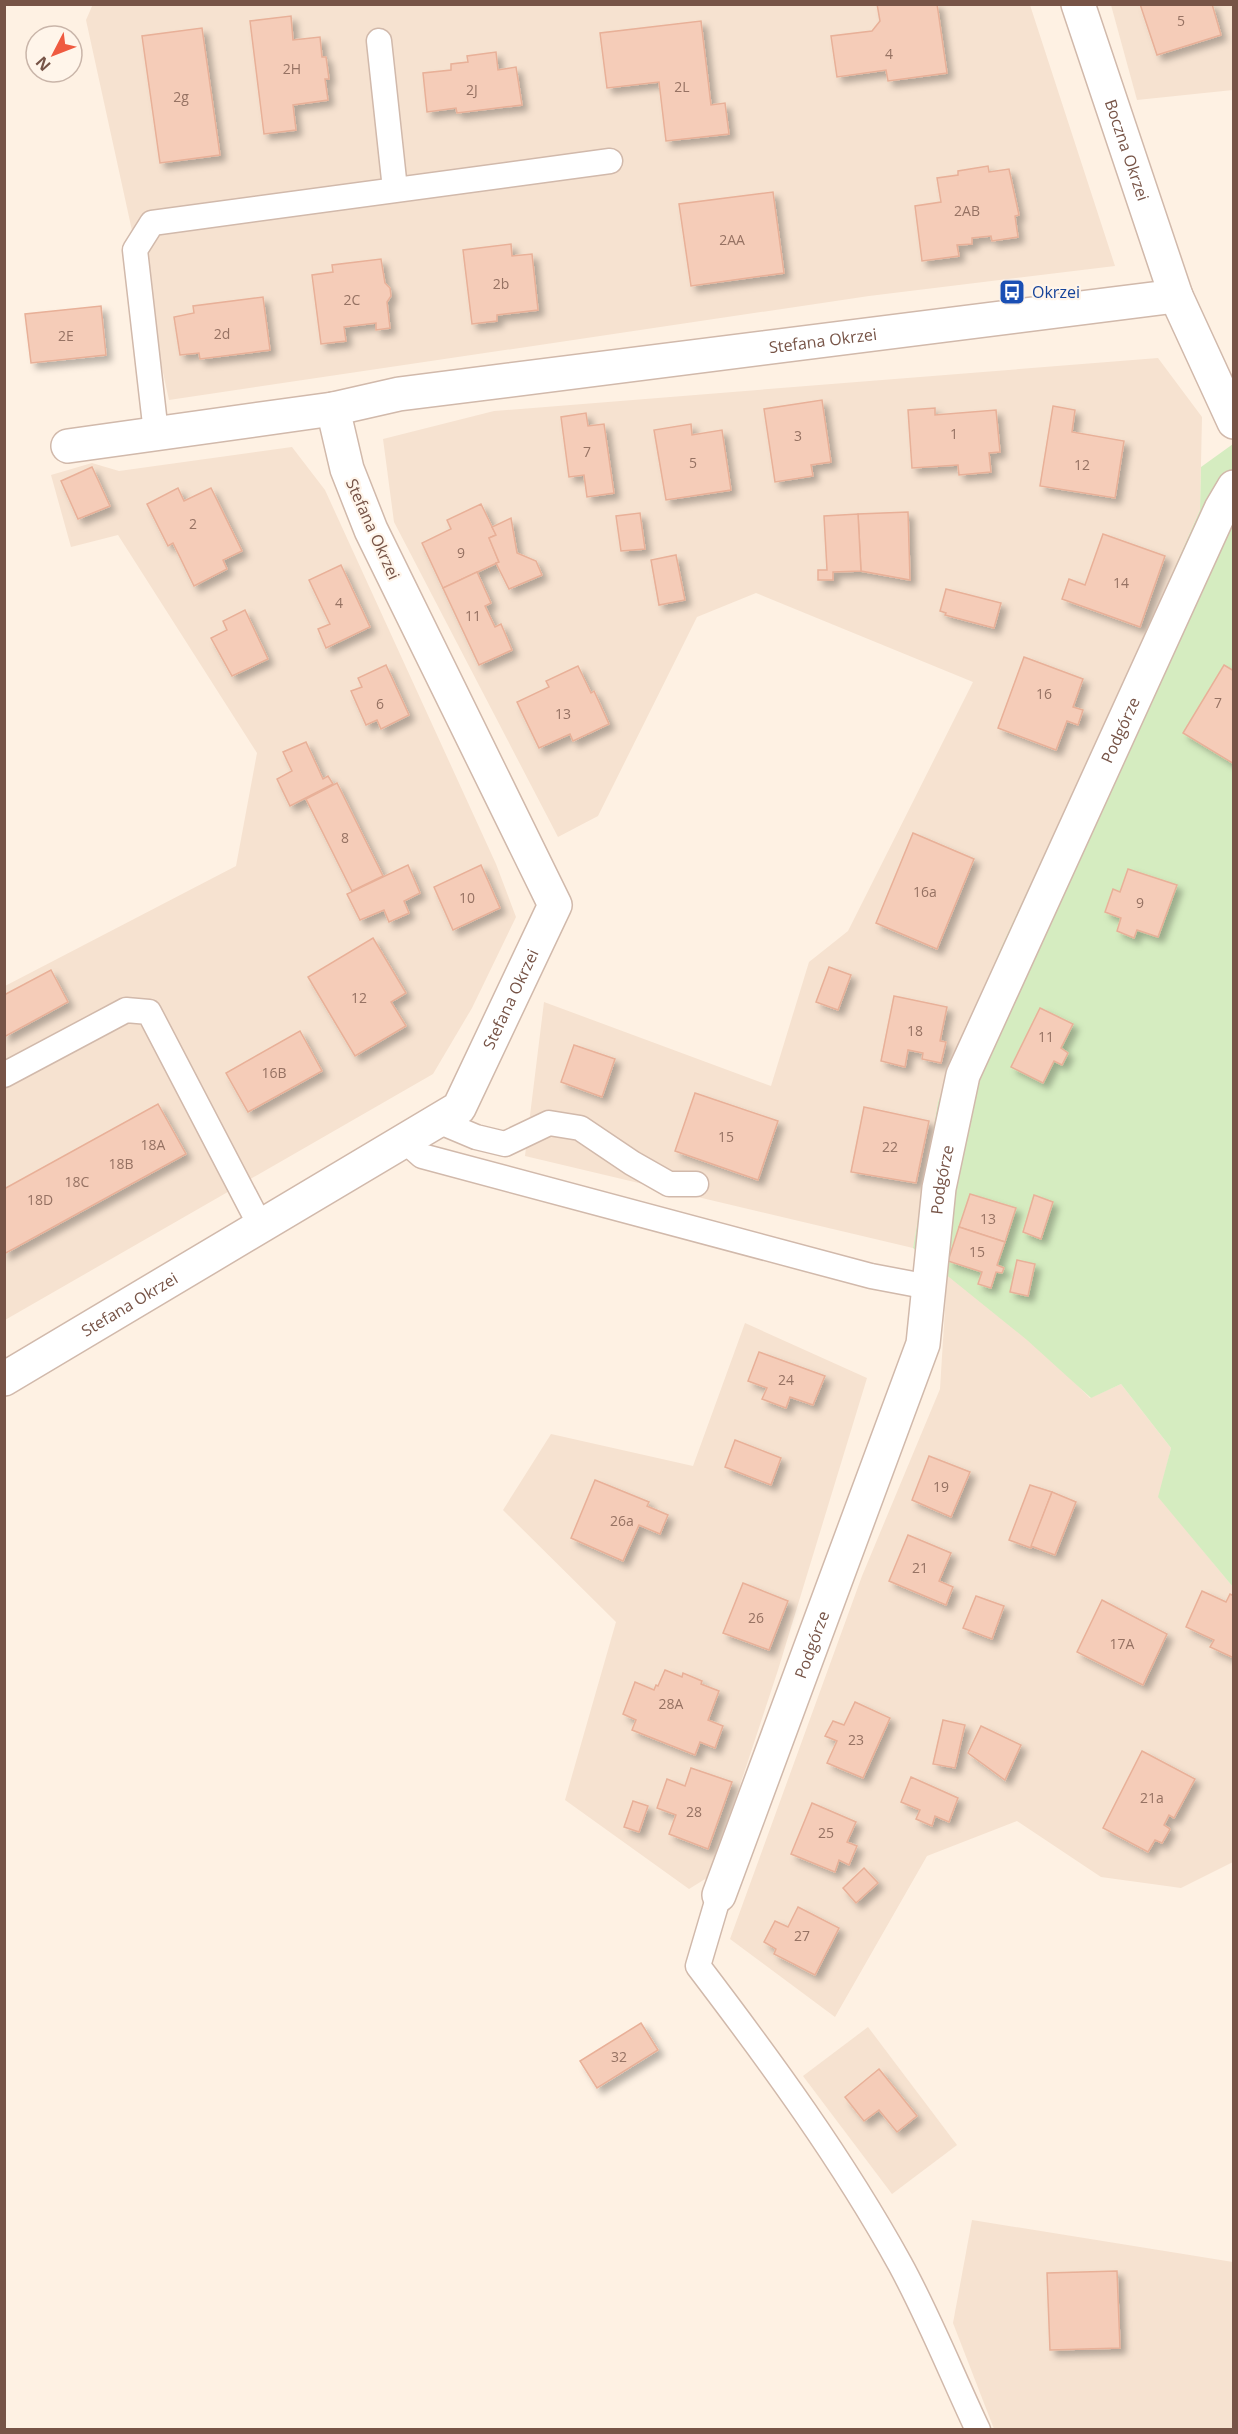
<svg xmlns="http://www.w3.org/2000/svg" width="1238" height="2434" viewBox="0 0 1238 2434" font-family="'Open Sans',sans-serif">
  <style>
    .residential { fill: #f6e2d0 }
    .green { fill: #d5ecc0 }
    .building { fill: #f5ccb8; stroke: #e8b098; stroke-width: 1.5; filter: url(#shadow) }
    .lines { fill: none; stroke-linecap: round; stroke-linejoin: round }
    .service-casing { stroke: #d1b9ab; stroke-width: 27 }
    .minor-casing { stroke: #d1b9ab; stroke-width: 36 }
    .service { stroke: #fff; stroke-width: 24 }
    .minor { stroke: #fff; stroke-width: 33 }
    .labels { text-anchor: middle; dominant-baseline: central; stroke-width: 4.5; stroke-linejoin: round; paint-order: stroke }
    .number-label { font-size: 14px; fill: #967263 }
    .street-label { font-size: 16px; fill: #775447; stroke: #fff5ea }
    .transit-label { font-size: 16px; fill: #164399; stroke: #fff5ea; text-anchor: start }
  </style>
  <defs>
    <filter id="shadow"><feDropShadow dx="5.5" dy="5.5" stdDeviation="3" flood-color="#0004"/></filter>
  </defs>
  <rect width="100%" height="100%" fill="#fef1e3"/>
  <g class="residential">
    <polygon points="93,4 1030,5 1115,266 869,296 169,400 86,20"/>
    <polygon points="1111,5 1233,5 1233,90 1137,100"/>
    <polygon points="1158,358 1202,417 1200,510 1135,658 1000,950 938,1102 913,1248 525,1156 544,1002 771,1086 809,962 848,931 973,682 756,593 697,617 598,816 558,837 394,522 383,439 494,411"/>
    <polygon points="292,447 325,490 496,864 516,917 472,1008 433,1074 5,1320 5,986 236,866 257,753 118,535 71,547 51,475 92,463 119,471"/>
    <polygon points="941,1248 1090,1398 1121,1384 1171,1448 1159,1497 1233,1587 1233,1862 1181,1888 1101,1877 1017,1821 927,1856 835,2017 730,1939 862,1576 940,1389 947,1276"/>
    <polygon points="745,1323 867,1378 778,1670 710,1876 689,1889 565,1800 616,1622 503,1510 551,1434 693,1466"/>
    <polygon points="868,2027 957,2145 892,2194 803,2076"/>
    <polygon points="972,2220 1233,2262 1233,2429 994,2429 953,2323"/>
  </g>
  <polygon class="green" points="1233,444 1233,1587 1158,1497 1171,1448 1121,1384 1091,1398 1027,1340 913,1248 938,1102 1000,950 1135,658 1200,510 1201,467"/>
  <g class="building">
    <polygon points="877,4 937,4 947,73 888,81 886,70 837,77 831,36 872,31 880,21"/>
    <polygon points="1140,4 1212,4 1221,35 1157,55"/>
    <polygon points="291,16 293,40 320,37 322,57 326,57 329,79 325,79 328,100 293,105 296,130 264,134 250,21"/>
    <polygon points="701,21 711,105 725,103 729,134 666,141 659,82 607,88 600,33"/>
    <polygon points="202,28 220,155 160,163 142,36"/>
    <polygon points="496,52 498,70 516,67 522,105 457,113 456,108 427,112 423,73 451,70 451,64 468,62 467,56"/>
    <polygon points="988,166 989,172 1009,169 1019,215 1015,216 1018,237 992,241 991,236 972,238 972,244 957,245 959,256 922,261 915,206 941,202 937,178 958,175 958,171"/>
    <polygon points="773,192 784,273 691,286 679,204"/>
    <polygon points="511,244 512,256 532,254 538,310 497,315 497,321 472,324 463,250"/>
    <polygon points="381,259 385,283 390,288 391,296 387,302 390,328 376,330 376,323 344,327 346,341 321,344 312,275 333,272 332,265"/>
    <polygon points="263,297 270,350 200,359 199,353 180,355 174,317 194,313 193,306"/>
    <polygon points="101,306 106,355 31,363 25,314"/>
    <polygon points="822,400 831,462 811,465 813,476 775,482 764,409"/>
    <polygon points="1053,406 1075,410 1072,432 1124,441 1115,498 1040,486"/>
    <polygon points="935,408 935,415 996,410 1000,452 989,453 991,472 959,475 958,465 912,468 908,410"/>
    <polygon points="586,413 588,426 604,424 614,493 587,497 584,475 569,477 561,417"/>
    <polygon points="691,424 692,435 722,430 731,490 666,500 654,430"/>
    <polygon points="92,467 110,506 78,519 61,481"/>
    <polygon points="178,488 184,501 211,488 242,551 223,560 227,569 194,586 173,543 168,546 147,504"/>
    <polygon points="481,504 496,535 489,538 499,562 443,588 422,543 451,529 447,520"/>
    <polygon points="908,512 910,580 861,571 858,514"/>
    <polygon points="640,513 645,549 621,551 616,516"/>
    <polygon points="858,514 861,571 833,572 833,580 818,580 818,570 827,570 824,516"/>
    <polygon points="511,518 517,553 536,561 542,575 509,589 496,563 499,562 489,538 496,535 492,527"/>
    <polygon points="1103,534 1165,556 1140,627 1062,599 1069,579 1085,585"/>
    <polygon points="676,555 685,600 659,605 651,560"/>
    <polygon points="341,565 370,627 326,648 318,629 330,624 309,580"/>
    <polygon points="477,572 491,603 485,606 495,627 501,624 512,650 479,665 443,588"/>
    <polygon points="946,589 1001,603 994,628 945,615 946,613 940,611"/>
    <polygon points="245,610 268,659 232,676 211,638 227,630 223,621"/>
    <polygon points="1024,657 1083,679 1073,707 1083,710 1078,725 1067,721 1056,750 998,728"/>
    <polygon points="386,665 409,715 381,729 377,720 366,725 351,691 362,687 358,678"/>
    <polygon points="1224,665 1234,671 1234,764 1183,733"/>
    <polygon points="578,666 591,693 594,691 609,724 573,741 570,734 539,748 517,702 549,687 546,681"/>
    <polygon points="306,742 323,779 328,776 333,784 290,806 277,779 292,771 283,752"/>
    <polygon points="337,783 383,876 352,891 306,799"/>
    <polygon points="913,833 974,859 937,949 876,923"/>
    <polygon points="408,865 420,893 404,901 409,913 389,922 384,910 360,920 347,894"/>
    <polygon points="481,865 500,908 453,930 434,887"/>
    <polygon points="1128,869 1177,885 1158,937 1137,930 1134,938 1117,931 1121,918 1105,912 1113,889 1120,892"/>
    <polygon points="373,938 406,993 391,1002 406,1026 355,1056 308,977"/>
    <polygon points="829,967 851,975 838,1010 816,1002"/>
    <polygon points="51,970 68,1002 4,1037 4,995"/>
    <polygon points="894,996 947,1007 940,1041 946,1042 941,1063 922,1059 923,1053 908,1050 905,1067 881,1061"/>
    <polygon points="1040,1008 1073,1024 1061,1048 1068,1053 1062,1065 1054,1061 1043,1083 1011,1067"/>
    <polygon points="300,1031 322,1071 248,1112 226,1073"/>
    <polygon points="574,1045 615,1059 602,1097 561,1082"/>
    <polygon points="695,1093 778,1121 758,1180 675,1151"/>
    <polygon points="158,1104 186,1154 4,1254 4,1189"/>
    <polygon points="864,1107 929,1121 916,1183 851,1172"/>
    <polygon points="970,1194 1016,1208 1005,1242 959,1227"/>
    <polygon points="1034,1195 1053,1202 1041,1239 1023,1232"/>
    <polygon points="959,1227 1005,1242 997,1265 1004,1268 1002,1273 996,1272 991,1288 978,1284 982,1272 948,1261"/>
    <polygon points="1017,1260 1035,1264 1028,1296 1010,1292"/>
    <polygon points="759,1352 825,1376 813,1405 790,1397 786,1408 762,1399 767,1388 748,1381"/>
    <polygon points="735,1440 781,1458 771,1485 725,1467"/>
    <polygon points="929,1456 970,1472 951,1517 912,1500"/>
    <polygon points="595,1480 649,1502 647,1506 668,1515 660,1534 639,1525 623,1561 571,1538"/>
    <polygon points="1030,1485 1052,1492 1031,1548 1009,1540"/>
    <polygon points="1052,1492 1076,1502 1055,1555 1031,1546"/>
    <polygon points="908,1535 951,1553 939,1581 953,1587 946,1605 889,1581"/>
    <polygon points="743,1583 788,1601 769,1650 723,1633"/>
    <polygon points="1202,1591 1226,1602 1230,1594 1234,1596 1234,1658 1210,1647 1214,1640 1186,1627"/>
    <polygon points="976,1596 1004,1606 992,1639 963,1628"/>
    <polygon points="1102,1600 1167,1634 1143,1685 1077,1652"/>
    <polygon points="665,1670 682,1677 683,1673 702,1681 701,1684 719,1691 708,1720 723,1726 715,1748 700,1742 695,1755 632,1730 636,1720 623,1714 635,1682 654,1690 656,1685 658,1686"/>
    <polygon points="855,1702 890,1718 863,1778 827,1763 837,1741 825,1736 833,1721 844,1725"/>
    <polygon points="943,1720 965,1725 955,1768 933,1764"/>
    <polygon points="981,1726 1021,1745 1005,1780 968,1753"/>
    <polygon points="1142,1751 1195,1779 1174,1818 1169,1815 1164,1825 1170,1829 1162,1843 1155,1840 1148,1852 1103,1828"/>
    <polygon points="691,1768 732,1782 708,1849 669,1834 676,1815 657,1808 667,1779 685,1786"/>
    <polygon points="911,1777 958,1798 949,1822 935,1816 932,1826 916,1819 920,1810 901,1802"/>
    <polygon points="633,1801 648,1806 639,1832 624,1827"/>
    <polygon points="812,1803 856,1822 847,1842 857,1846 849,1865 839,1860 835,1872 791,1854"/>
    <polygon points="864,1868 878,1883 856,1903 843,1888"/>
    <polygon points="798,1907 839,1928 815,1975 774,1954 776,1949 764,1942 775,1921 788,1927"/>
    <polygon points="641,2023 658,2050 597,2088 580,2061"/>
    <polygon points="879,2069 917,2116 897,2132 879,2110 864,2121 845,2097"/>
    <polygon points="1117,2271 1120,2348 1050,2350 1047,2273"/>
  </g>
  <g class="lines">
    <g class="service-casing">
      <g id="service">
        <polyline points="379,41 395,189"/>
        <polyline points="156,433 135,250 152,223 610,161"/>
        <polyline points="4,1075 126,1010 149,1012 261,1227"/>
        <polyline points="438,1121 476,1137 505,1144 549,1123 580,1128 632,1163 669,1184 696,1184"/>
        <polyline points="405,1141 422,1156 871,1276 929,1287"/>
        <path d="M719,1895L698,1966C771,2062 842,2159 900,2264C929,2317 952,2375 978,2430"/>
      </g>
    </g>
    <g class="minor-casing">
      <g id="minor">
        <path id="s1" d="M1078,4L1176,296L1234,422"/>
        <polyline points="68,446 333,409"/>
        <path id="s2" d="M4,1379L459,1108L555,905L371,530L347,469L333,409L399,394L1176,296"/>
        <path id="s3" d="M719,1895L923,1344L939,1188L963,1075L1221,509L1234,487"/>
      </g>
    </g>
    <use href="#service" class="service"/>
    <use href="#minor" class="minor"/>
  </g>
  <defs>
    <g id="bus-square" transform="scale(1.35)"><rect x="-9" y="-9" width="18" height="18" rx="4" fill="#1a4fb4" stroke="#fff5ea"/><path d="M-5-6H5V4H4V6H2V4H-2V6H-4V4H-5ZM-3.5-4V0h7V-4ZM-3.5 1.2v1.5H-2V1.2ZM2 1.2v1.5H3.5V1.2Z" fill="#fff"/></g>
  </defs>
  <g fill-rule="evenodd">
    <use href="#bus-square" x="1012" y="292"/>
  </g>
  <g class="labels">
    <g class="number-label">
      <text x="1181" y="20">5</text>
      <text x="889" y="53">4</text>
      <text x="292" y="68">2H</text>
      <text x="682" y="86">2L</text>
      <text x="472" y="89">2J</text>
      <text x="181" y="96">2g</text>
      <text x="967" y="210">2AB</text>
      <text x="732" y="239">2AA</text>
      <text x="501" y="283">2b</text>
      <text x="352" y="299">2C</text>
      <text x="222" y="333">2d</text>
      <text x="66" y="335">2E</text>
      <text x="954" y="433">1</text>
      <text x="798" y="435">3</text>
      <text x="587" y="451">7</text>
      <text x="693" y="462">5</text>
      <text x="1082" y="464">12</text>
      <text x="193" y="523">2</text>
      <text x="461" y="552">9</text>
      <text x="1121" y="582">14</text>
      <text x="339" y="602">4</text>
      <text x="473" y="615">11</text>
      <text x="1044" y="693">16</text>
      <text x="1218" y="702">7</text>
      <text x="380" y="703">6</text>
      <text x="563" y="713">13</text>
      <text x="345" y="837">8</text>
      <text x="925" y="891">16a</text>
      <text x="467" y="897">10</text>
      <text x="1140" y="902">9</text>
      <text x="359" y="997">12</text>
      <text x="915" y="1030">18</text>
      <text x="1046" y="1036">11</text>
      <text x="274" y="1072">16B</text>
      <text x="726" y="1136">15</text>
      <text x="153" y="1144">18A</text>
      <text x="890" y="1146">22</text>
      <text x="121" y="1163">18B</text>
      <text x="77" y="1181">18C</text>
      <text x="40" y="1199">18D</text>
      <text x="988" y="1218">13</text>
      <text x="977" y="1251">15</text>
      <text x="786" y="1379">24</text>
      <text x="941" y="1486">19</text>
      <text x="622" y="1520">26a</text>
      <text x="920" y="1567">21</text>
      <text x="756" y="1617">26</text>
      <text x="1122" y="1643">17A</text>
      <text x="671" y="1703">28A</text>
      <text x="856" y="1739">23</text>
      <text x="1152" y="1797">21a</text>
      <text x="694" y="1811">28</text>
      <text x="826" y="1832">25</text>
      <text x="802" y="1935">27</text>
      <text x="619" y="2056">32</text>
    </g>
    <g class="street-label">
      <text stroke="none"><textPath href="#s1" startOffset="154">Boczna Okrzei</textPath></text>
      <text stroke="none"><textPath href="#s2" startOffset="1794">Stefana Okrzei</textPath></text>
      <text transform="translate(373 529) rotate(66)">Stefana Okrzei</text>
      <text stroke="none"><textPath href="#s3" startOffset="1239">Podgórze</textPath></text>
      <text stroke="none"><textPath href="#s2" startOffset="650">Stefana Okrzei</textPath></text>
      <text stroke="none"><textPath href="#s3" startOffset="753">Podgórze</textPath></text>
      <text stroke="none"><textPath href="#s2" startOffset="146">Stefana Okrzei</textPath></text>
      <text stroke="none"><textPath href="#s3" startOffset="267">Podgórze</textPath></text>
    </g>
    <g class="transit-label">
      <text x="1032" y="292">Okrzei</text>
    </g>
  </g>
  <rect width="1238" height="2434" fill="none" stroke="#775447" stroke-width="12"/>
  <g transform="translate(54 54) rotate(228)"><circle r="28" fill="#fff5ea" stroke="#c9b5a9" stroke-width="1.5"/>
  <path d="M0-4.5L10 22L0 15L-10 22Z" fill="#ef5a40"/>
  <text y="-9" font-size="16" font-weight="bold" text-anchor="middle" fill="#775447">N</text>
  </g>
</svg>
